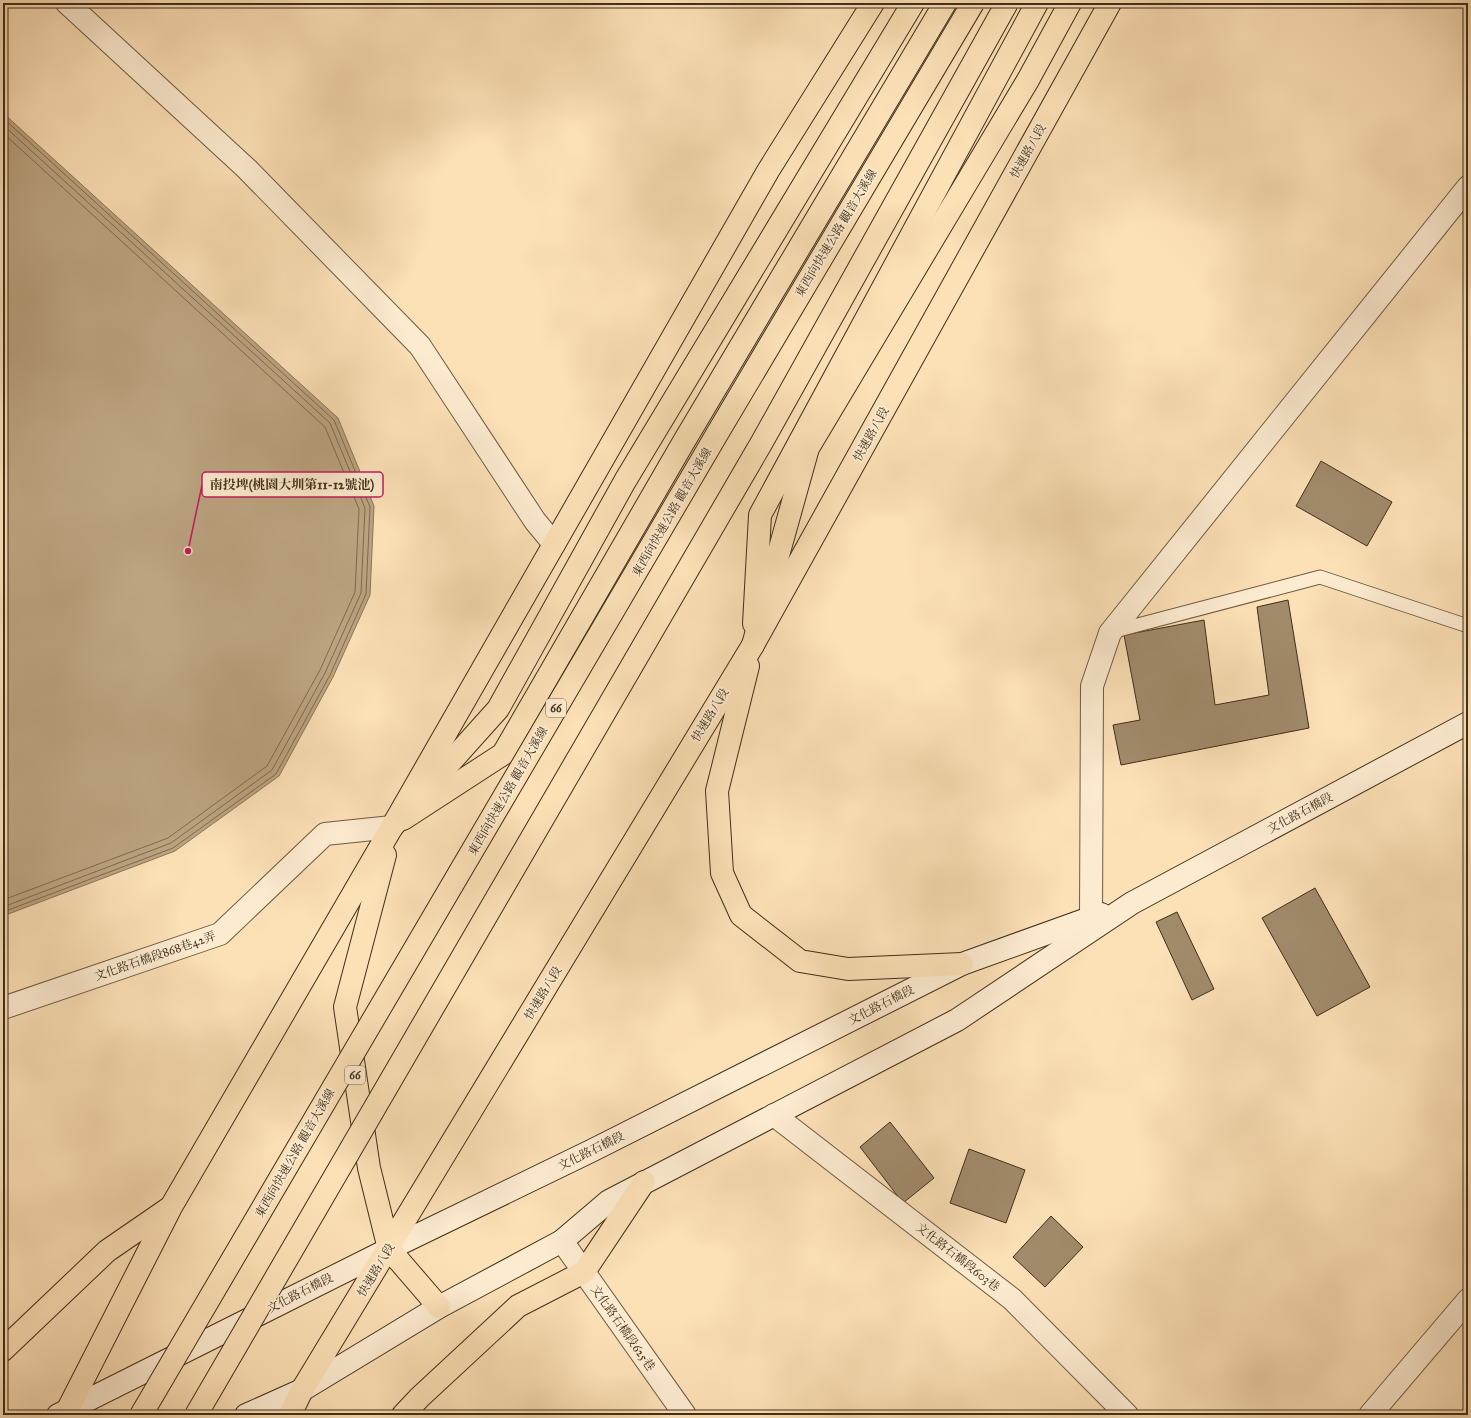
<svg xmlns="http://www.w3.org/2000/svg" width="1471" height="1418" viewBox="0 0 1471 1418" font-family="'IM FELL Great Primer','Noto Serif TC',serif">
  <style>
    .water { fill: #bca481; stroke: #8a7558 }
    .lines { fill: none; stroke-linecap: round; stroke-linejoin: round }
    .shore { stroke: #7e6a4e; stroke-width: 1 }
    .building { fill: #a18b6b; stroke: #3f2f1a }
    .service-casing { stroke: #6e5b41; stroke-width: 15 }
    .minor-casing { stroke: #6e5b41; stroke-width: 24 }
    .secondary-casing { stroke: #3f2f1a; stroke-width: 24 }
    .primary-casing { stroke: #3f2f1a; stroke-width: 24 }
    .trunk-casing { stroke: #3f2f1a; stroke-width: 24 }
    .service { stroke: #fdebd0; stroke-width: 13 }
    .minor { stroke: #fdebd0; stroke-width: 22 }
    .secondary { stroke: #fdebd0; stroke-width: 22 }
    .primary { stroke: #fce0b6; stroke-width: 22 }
    .trunk { stroke: #fce0b6; stroke-width: 22 }
    .trunk-bridge-casing { stroke: #3f2f1a; stroke-width: 24; stroke-linecap: butt }
    .trunk-bridge { stroke: #fce0b6; stroke-width: 22 }
    .labels { text-anchor: middle; dominant-baseline: central; stroke-width: 3.5; stroke-linejoin: round; paint-order: stroke }
    .shield { fill: #fdebd0; stroke: #786751; stroke-width: 1 }
    .shield-label { font-size: 11px; font-weight: bold; fill: #3f2f1a }
    .street-label { font-size: 12px; fill: #3f2f1a; stroke: #fdebd0 }
    .leader { fill: none; stroke: #c2185b; stroke-width: 1.5 }
    .callout-dot { fill: #c2185b; stroke: #fdebd0; stroke-width: 1.5 }
    .callout { fill: #fdebd0; stroke: #c2185b; stroke-width: 1.5 }
    .callout-label { font-size: 13px; text-anchor: middle; font-weight: bold; fill: #3f2f1a }
  </style>
  <rect width="100%" height="100%" fill="#fce0b6"/>
  <filter id="stains"><feTurbulence type="fractalNoise" baseFrequency=".005" numOctaves="4"/><feColorMatrix values="0 0 0 0 .2 0 0 0 0 .09 0 0 0 0 .02 0 0 0 .5 -.17"/></filter>
  <radialGradient id="worn" r=".72"><stop offset=".6" stop-color="#630" stop-opacity="0"/><stop offset="1" stop-color="#630" stop-opacity=".3"/></radialGradient>
  <polygon class="water" points="3,113 338,418 374,506 370,595 333,677 279,776 175,851 3,916"/>
  <g class="lines">
    <g class="shore">
      <polyline points="3,118 334,420 370,507 366,594 330,675 276,774 173,848 3,912"/>
      <polyline points="3,125 330,423 365,508 361,593 325,673 272,770 171,843 3,907"/>
      <polyline points="3,133 325,427 359,509 355,592 320,670 267,766 168,838 3,900"/>
    </g>
  </g>
  <g class="building">
    <polygon points="1321,461 1392,502 1367,546 1296,506"/>
    <polygon points="1288,600 1309,728 1121,765 1113,725 1140,720 1124,635 1204,620 1215,705 1269,695 1257,607"/>
    <polygon points="1315,888 1370,987 1317,1016 1262,918"/>
    <polygon points="1177,912 1214,989 1192,1000 1156,922"/>
    <polygon points="890,1122 934,1178 903,1203 860,1147"/>
    <polygon points="969,1149 1025,1170 1006,1223 950,1203"/>
    <polygon points="1051,1216 1083,1247 1045,1287 1013,1257"/>
  </g>
  <g class="lines">
    <g class="service-casing">
      <polyline id="service" points="1111,632 1320,577 1468,626"/>
    </g>
    <g class="minor-casing">
      <g id="minor">
        <polyline points="67,3 247,169 420,346 535,521 554,544"/>
        <polyline points="1091,917 1092,686 1110,633 1468,187"/>
        <polyline points="3,1008 220,934 325,834 392,827"/>
        <polyline points="774,1115 1012,1299 1127,1415"/>
        <polyline points="562,1241 685,1415"/>
        <polyline points="1370,1415 1468,1300"/>
      </g>
    </g>
    <g class="secondary-casing">
      <g id="secondary">
        <polyline points="58,1415 389,1249 591,1151 962,964 1101,914"/>
        <polyline points="246,1415 302,1390 439,1307 562,1241 609,1201 957,1020 1132,903 1468,723"/>
      </g>
    </g>
    <g class="primary-casing">
      <g id="primary">
        <polyline points="754,624 760,515 1037,3"/>
        <polyline points="748,666 717,791 722,873 741,915 800,961 848,969 962,964"/>
        <polyline points="403,819 503,754 683,443 945,3"/>
        <polyline points="385,855 345,1007 369,1168 389,1249 439,1307"/>
        <polyline points="3,1350 107,1251 168,1209"/>
        <polyline points="65,1415 171,1207 392,827 768,171 873,3"/>
        <polyline points="290,1415 302,1390 753,645 1110,3"/>
        <polyline points="403,1415 420,1397 518,1306 584,1272 644,1182"/>
      </g>
    </g>
    <g class="trunk-casing">
      <g id="trunk">
        <polyline points="753,645 808,448 1028,80 1070,3"/>
        <polyline points="392,827 498,709 625,481 913,3"/>
      </g>
    </g>
    <use href="#service" class="service"/>
    <use href="#minor" class="minor"/>
    <use href="#secondary" class="secondary"/>
    <use href="#primary" class="primary"/>
    <use href="#trunk" class="trunk"/>
    <g class="trunk-bridge-casing">
      <g id="trunk-bridge">
        <polyline points="141,1415 717,434 973,3"/>
        <polyline points="196,1415 762,442 1007,3"/>
      </g>
    </g>
    <use href="#trunk-bridge" class="trunk-bridge"/>
  </g>
  <g class="labels">
    <g class="shield">
      <rect x="546" y="699" width="20" height="18" rx="3"/>
      <rect x="345" y="1066" width="20" height="18" rx="3"/>
    </g>
    <g class="shield-label">
      <text x="556" y="708">66</text>
      <text x="355" y="1075">66</text>
    </g>
    <g class="street-label">
      <text transform="translate(1028 151) rotate(-61)">快速路八段</text>
      <text transform="translate(836 233) rotate(-59)">東西向快速公路 觀音大溪線</text>
      <text transform="translate(871 434) rotate(-61)">快速路八段</text>
      <text transform="translate(672 512) rotate(-60)">東西向快速公路 觀音大溪線</text>
      <text transform="translate(710 715) rotate(-59)">快速路八段</text>
      <text transform="translate(508 791) rotate(-60)">東西向快速公路 觀音大溪線</text>
      <text transform="translate(1300 813) rotate(-28)">文化路石橋段</text>
      <text transform="translate(155 956) rotate(-19)">文化路石橋段868巷42弄</text>
      <text transform="translate(543 993) rotate(-59)">快速路八段</text>
      <text transform="translate(881 1005) rotate(-27)">文化路石橋段</text>
      <text transform="translate(591 1151) rotate(-26)">文化路石橋段</text>
      <text transform="translate(295 1153) rotate(-60)">東西向快速公路 觀音大溪線</text>
      <text transform="translate(958 1257) rotate(38)">文化路石橋段603巷</text>
      <text transform="translate(376 1270) rotate(-59)">快速路八段</text>
      <text transform="translate(300 1293) rotate(-27)">文化路石橋段</text>
      <text transform="translate(623 1328) rotate(55)">文化路石橋段625巷</text>
    </g>
  </g>
  <path class="leader" d="M188 551L202 485"/>
  <circle class="callout-dot" cx="188" cy="551" r="4"/>
  <rect class="callout" x="202" y="472" width="181" height="25" rx="4"/>
  <g class="callout-label">
    <text x="292" y="489">南投埤(桃園大圳第11-12號池)</text>
  </g>
  <rect width="1471" height="1418" fill="none" stroke="#fce0b6" stroke-width="16"/>
  <rect x="4" y="4" width="1463" height="1410" fill="none" stroke="#3f2f1a" stroke-width="2"/>
  <rect x="8" y="8" width="1455" height="1402" fill="none" stroke="#3f2f1a"/>
  <rect width="100%" height="100%" filter="url(#stains)"/>
  <rect width="100%" height="100%" fill="url(#worn)"/>
</svg>
